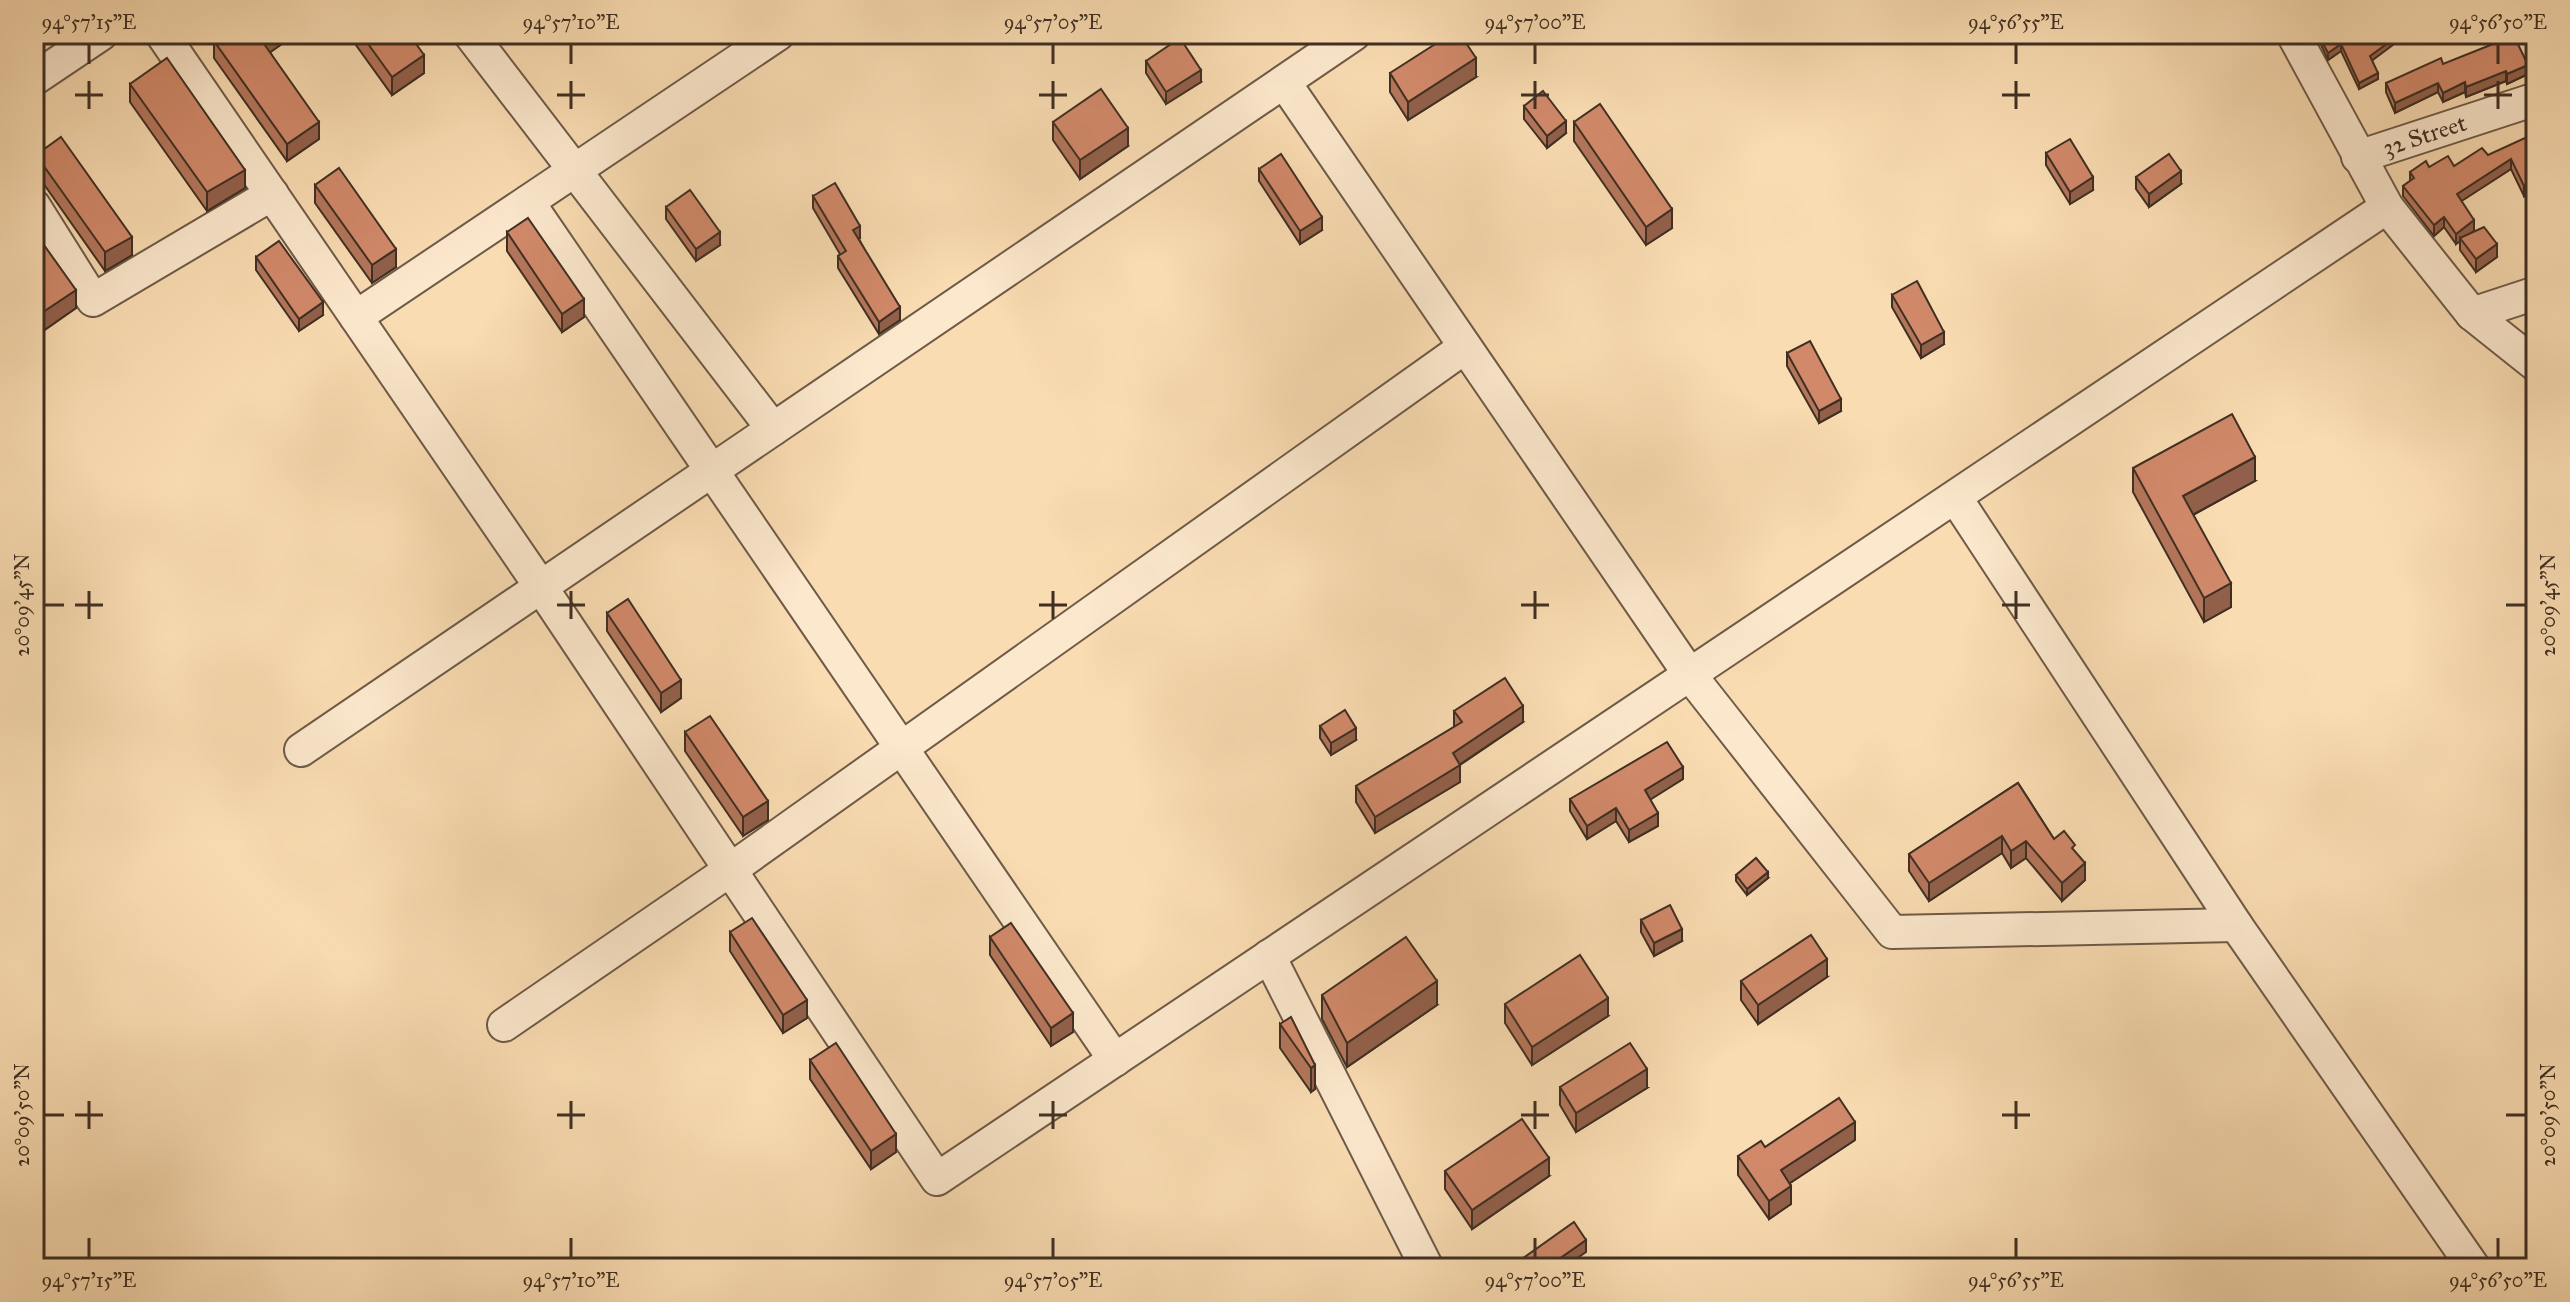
<svg xmlns="http://www.w3.org/2000/svg" width="2570" height="1302" viewBox="0 0 2570 1302" font-family="'IM FELL Great Primer',serif">
  <style>
    .lines { fill: none; stroke-linecap: round; stroke-linejoin: round }
    .minor-casing { stroke: #6e5a47; stroke-width: 36 }
    .minor { stroke: #fce8cd; stroke-width: 32 }
    .wall { fill: #b4765b; stroke: #3f2f23; stroke-width: 2 }
    .shaded-wall { fill: #92604a; stroke: #3f2f23; stroke-width: 2 }
    .building { fill: #d1896a; stroke: #3f2f23; stroke-width: 2 }
    .ticks { fill: none; stroke: #3f2f23; stroke-width: 3 }
    .labels { text-anchor: middle; dominant-baseline: central; stroke-width: 8; stroke-linejoin: round; paint-order: stroke }
    .street-label { font-size: 24px; fill: #3f2f23; stroke: #fce8cd }
    .neatline { fill: none; stroke: #3f2f23; stroke-width: 3 }
    .ticks-label { font-size: 20px; text-anchor: middle; fill: #3f2f23 }
  </style>
  <rect width="100%" height="100%" fill="#fadcb2"/>
  <filter id="stains"><feTurbulence type="fractalNoise" baseFrequency=".0025" numOctaves="4"/><feColorMatrix values="0 0 0 0 .2 0 0 0 0 .09 0 0 0 0 .02 0 0 0 .5 -.17"/></filter>
  <radialGradient id="worn" r=".72"><stop offset=".6" stop-color="#630" stop-opacity="0"/><stop offset="1" stop-color="#630" stop-opacity=".3"/></radialGradient>
  <g class="lines">
    <g class="minor-casing">
      <g id="minor">
        <polyline points="162,34 541,587 937,1179 2387,207"/>
        <polyline points="470,34 773,429"/>
        <polyline points="2293,34 2387,207 2472,314 2536,365"/>
        <polyline points="34,79 101,34"/>
        <polyline points="1284,82 1690,675 1892,932 2236,925"/>
        <path id="s1" d="M2358,157L2536,99"/>
        <polyline points="528,202 1115,1060"/>
        <polyline points="34,206 93,300 272,194"/>
        <polyline points="2472,314 2536,293"/>
        <polyline points="356,317 778,34"/>
        <polyline points="1955,497 2236,925 2474,1268"/>
        <polyline points="301,750 1354,34"/>
        <polyline points="1269,956 1427,1268"/>
        <polyline points="504,1025 730,870 1465,347"/>
      </g>
    </g>
    <use href="#minor" class="minor"/>
  </g>
  <g class="wall">
    <polygon points="296,34 270,52 319,139 287,161 214,58 214,41"/>
    <polygon points="348,34 409,34 424,73 392,95"/>
    <polygon points="2316,34 2335,34 2339,38 2406,34 2406,35 2372,60 2378,79 2359,89 2341,51 2328,60"/>
    <polygon points="1146,61 1201,82 1166,104 1146,73"/>
    <polygon points="2443,64 2528,74 2507,84 2506,81 2466,97 2465,92 2443,102 2438,92 2395,113 2386,92 2386,83"/>
    <polygon points="1390,73 1476,77 1408,120 1390,92"/>
    <polygon points="130,84 245,188 207,211 130,102"/>
    <polygon points="1524,106 1566,133 1547,148 1524,119"/>
    <polygon points="1053,122 1128,146 1080,179 1053,140"/>
    <polygon points="1574,122 1672,228 1646,245 1574,141"/>
    <polygon points="2046,153 2093,190 2070,204 2046,165"/>
    <polygon points="36,155 132,255 105,271 36,173"/>
    <polygon points="2488,155 2536,155 2524,196 2511,169 2461,201 2474,231 2471,233 2497,257 2476,272 2460,250 2460,241 2456,244 2444,227 2434,236 2403,196 2403,186 2410,181 2410,172 2429,167 2454,166"/>
    <polygon points="1259,169 1322,230 1300,244 1259,181"/>
    <polygon points="2136,177 2181,184 2149,207 2136,189"/>
    <polygon points="315,185 396,267 372,283 315,203"/>
    <polygon points="813,196 860,238 859,239 900,320 879,334 838,268 838,256 840,254 813,208"/>
    <polygon points="666,207 720,245 696,261 666,219"/>
    <polygon points="34,231 76,308 43,331 34,318"/>
    <polygon points="507,232 584,317 562,332 507,251"/>
    <polygon points="256,257 323,315 299,331 256,270"/>
    <polygon points="1892,295 1944,344 1921,358 1892,307"/>
    <polygon points="1787,353 1841,411 1819,423 1787,366"/>
    <polygon points="2133,468 2255,481 2193,515 2231,607 2204,622 2133,492"/>
    <polygon points="607,613 681,698 661,712 607,631"/>
    <polygon points="1454,711 1523,722 1460,765 1460,782 1375,833 1356,802 1356,786 1454,727"/>
    <polygon points="1320,726 1356,740 1331,755 1320,738"/>
    <polygon points="685,732 768,820 743,836 685,751"/>
    <polygon points="1683,779 1650,799 1658,826 1629,842 1616,821 1587,839 1570,811 1570,799"/>
    <polygon points="2018,783 2054,839 2075,852 2085,880 2062,901 2026,858 2011,868 2002,853 1929,901 1909,871 1909,854"/>
    <polygon points="1736,875 1768,878 1747,895 1736,881"/>
    <polygon points="1641,920 1682,941 1654,956 1641,932"/>
    <polygon points="730,932 807,1018 783,1033 730,951"/>
    <polygon points="990,937 1073,1032 1051,1046 990,955"/>
    <polygon points="1827,977 1758,1024 1741,1000 1741,981"/>
    <polygon points="1322,995 1437,1005 1347,1067 1322,1019"/>
    <polygon points="1505,1004 1608,1016 1532,1065 1505,1023"/>
    <polygon points="1280,1024 1315,1065 1315,1089 1311,1092 1280,1048"/>
    <polygon points="810,1060 896,1152 871,1169 810,1079"/>
    <polygon points="1560,1087 1647,1088 1576,1132 1560,1105"/>
    <polygon points="1855,1140 1790,1183 1791,1204 1769,1219 1738,1175 1738,1156"/>
    <polygon points="1445,1171 1549,1176 1472,1229 1445,1189"/>
  </g>
  <g class="shaded-wall">
    <polygon points="272,34 296,34 262,58 262,41"/>
    <polygon points="2400,34 2406,34 2406,35 2370,62 2370,56"/>
    <polygon points="2341,44 2341,51 2328,60 2328,53"/>
    <polygon points="424,55 424,73 392,95 392,77"/>
    <polygon points="1476,58 1476,77 1408,120 1408,102"/>
    <polygon points="2528,65 2528,74 2507,84 2507,74"/>
    <polygon points="1201,70 1201,82 1166,104 1166,92"/>
    <polygon points="2506,71 2506,81 2466,97 2466,87"/>
    <polygon points="2378,73 2378,79 2359,89 2359,83"/>
    <polygon points="2465,82 2465,92 2443,102 2443,93"/>
    <polygon points="2438,83 2438,92 2395,113 2395,103"/>
    <polygon points="1566,121 1566,133 1547,148 1547,136"/>
    <polygon points="319,122 319,139 287,161 287,144"/>
    <polygon points="1128,128 1128,146 1080,179 1080,160"/>
    <polygon points="2511,159 2511,169 2457,204 2457,194"/>
    <polygon points="245,170 245,188 207,211 207,192"/>
    <polygon points="2181,171 2181,184 2149,207 2149,194"/>
    <polygon points="2093,177 2093,190 2070,204 2070,192"/>
    <polygon points="2536,177 2536,187 2524,196 2524,186"/>
    <polygon points="1672,209 1672,228 1646,245 1646,227"/>
    <polygon points="1322,217 1322,230 1300,244 1300,231"/>
    <polygon points="2444,217 2444,227 2434,236 2434,225"/>
    <polygon points="2474,220 2474,231 2462,240 2460,238 2460,241 2456,244 2456,234"/>
    <polygon points="860,226 860,238 853,242 853,230"/>
    <polygon points="720,232 720,245 696,261 696,249"/>
    <polygon points="132,237 132,255 105,271 105,252"/>
    <polygon points="2497,244 2497,257 2476,272 2476,259"/>
    <polygon points="396,249 396,267 372,283 372,265"/>
    <polygon points="76,290 76,308 43,331 43,312"/>
    <polygon points="584,299 584,317 562,332 562,314"/>
    <polygon points="323,302 323,315 299,331 299,319"/>
    <polygon points="900,307 900,320 879,334 879,322"/>
    <polygon points="1944,332 1944,344 1921,358 1921,345"/>
    <polygon points="1841,399 1841,411 1819,423 1819,411"/>
    <polygon points="2255,457 2255,481 2183,520 2183,496"/>
    <polygon points="2231,583 2231,607 2204,622 2204,598"/>
    <polygon points="40,650 40,663 34,665 34,653"/>
    <polygon points="681,680 681,698 661,712 661,693"/>
    <polygon points="1523,706 1523,722 1453,769 1453,753"/>
    <polygon points="1356,728 1356,740 1331,755 1331,743"/>
    <polygon points="1460,765 1460,782 1375,833 1375,817"/>
    <polygon points="1683,767 1683,779 1645,803 1645,790"/>
    <polygon points="768,801 768,820 743,836 743,817"/>
    <polygon points="1616,808 1616,821 1587,839 1587,826"/>
    <polygon points="1658,813 1658,826 1629,842 1629,830"/>
    <polygon points="2002,836 2002,853 1929,901 1929,883"/>
    <polygon points="2026,841 2026,858 2011,868 2011,851"/>
    <polygon points="2085,863 2085,880 2062,901 2062,883"/>
    <polygon points="1768,872 1768,878 1747,895 1747,889"/>
    <polygon points="1682,929 1682,941 1654,956 1654,943"/>
    <polygon points="1827,959 1827,977 1758,1024 1758,1005"/>
    <polygon points="1437,981 1437,1005 1347,1067 1347,1043"/>
    <polygon points="1608,998 1608,1016 1532,1065 1532,1047"/>
    <polygon points="807,1000 807,1018 783,1033 783,1015"/>
    <polygon points="1073,1013 1073,1032 1051,1046 1051,1028"/>
    <polygon points="1315,1065 1315,1089 1311,1092 1311,1068"/>
    <polygon points="1647,1069 1647,1088 1576,1132 1576,1113"/>
    <polygon points="1855,1122 1855,1140 1781,1189 1781,1170"/>
    <polygon points="896,1134 896,1152 871,1169 871,1151"/>
    <polygon points="1549,1158 1549,1176 1472,1229 1472,1210"/>
    <polygon points="1791,1186 1791,1204 1769,1219 1769,1201"/>
    <polygon points="1586,1240 1586,1252 1563,1268 1546,1268"/>
  </g>
  <g class="building">
    <polygon points="225,34 272,34 262,41 319,122 287,144 214,41"/>
    <polygon points="361,34 409,34 424,55 392,77"/>
    <polygon points="1451,34 1460,34 1476,58 1408,102 1390,73"/>
    <polygon points="2318,34 2335,34 2339,38 2344,34 2400,34 2370,56 2378,73 2359,83 2341,44 2328,53"/>
    <polygon points="2510,34 2513,34 2528,65 2507,74 2506,71 2466,87 2465,82 2443,93 2438,83 2395,103 2386,83 2441,58 2443,64 2493,44"/>
    <polygon points="1180,38 1201,70 1166,92 1146,61"/>
    <polygon points="167,58 245,170 207,192 130,84"/>
    <polygon points="1101,89 1128,128 1080,160 1053,122"/>
    <polygon points="1543,91 1566,121 1547,136 1524,106"/>
    <polygon points="1600,104 1672,209 1646,227 1574,122"/>
    <polygon points="61,137 132,237 105,252 36,155"/>
    <polygon points="2527,137 2536,155 2536,177 2524,186 2511,159 2457,194 2474,220 2456,234 2444,217 2434,225 2403,186 2414,178 2410,172 2426,161 2429,167 2448,156 2454,166 2482,148 2488,155"/>
    <polygon points="2070,139 2093,177 2070,192 2046,153"/>
    <polygon points="1281,154 1322,217 1300,231 1259,169"/>
    <polygon points="2169,154 2181,171 2149,194 2136,177"/>
    <polygon points="339,168 396,249 372,265 315,185"/>
    <polygon points="835,183 860,226 853,230 900,307 879,322 838,256 846,251 813,196"/>
    <polygon points="690,190 720,232 696,249 666,207"/>
    <polygon points="528,218 584,299 562,314 507,232"/>
    <polygon points="2484,227 2497,244 2476,259 2460,238"/>
    <polygon points="34,231 76,290 43,312 34,300"/>
    <polygon points="279,241 323,302 299,319 256,257"/>
    <polygon points="1917,281 1944,332 1921,345 1892,295"/>
    <polygon points="1810,341 1841,399 1819,411 1787,353"/>
    <polygon points="2232,414 2255,457 2183,496 2231,583 2204,598 2133,468"/>
    <polygon points="628,599 681,680 661,693 607,613"/>
    <polygon points="34,635 40,650 34,653"/>
    <polygon points="1505,678 1523,706 1453,753 1460,765 1375,817 1356,786 1462,722 1454,711"/>
    <polygon points="1345,710 1356,728 1331,743 1320,726"/>
    <polygon points="710,716 768,801 743,817 685,732"/>
    <polygon points="1667,742 1683,767 1645,790 1658,813 1629,830 1616,808 1587,826 1570,799"/>
    <polygon points="2018,783 2054,839 2064,831 2075,845 2072,848 2085,863 2062,883 2026,841 2011,851 2002,836 1929,883 1909,854"/>
    <polygon points="1756,858 1768,872 1747,889 1736,875"/>
    <polygon points="1670,905 1682,929 1654,943 1641,920"/>
    <polygon points="752,918 807,1000 783,1015 730,932"/>
    <polygon points="1011,923 1073,1013 1051,1028 990,937"/>
    <polygon points="1811,935 1827,959 1758,1005 1741,981"/>
    <polygon points="1406,937 1437,981 1347,1043 1322,995"/>
    <polygon points="1580,955 1608,998 1532,1047 1505,1004"/>
    <polygon points="1291,1017 1315,1065 1311,1068 1280,1024"/>
    <polygon points="836,1043 896,1134 871,1151 810,1060"/>
    <polygon points="1630,1043 1647,1069 1576,1113 1560,1087"/>
    <polygon points="1839,1098 1855,1122 1781,1170 1791,1186 1769,1201 1738,1156 1761,1141 1765,1147"/>
    <polygon points="1522,1119 1549,1158 1472,1210 1445,1171"/>
    <polygon points="1574,1222 1586,1240 1546,1268 1513,1268 1512,1266"/>
  </g>
  <path class="ticks" d="M89,44V64M571,44V64M1053,44V64M1535,44V64M2016,44V64M2498,44V64M89,81V109M571,81V109M1053,81V109M1535,81V109M2016,81V109M2498,81V109M75,95H103M557,95H585M1039,95H1067M1521,95H1549M2002,95H2030M2484,95H2512M89,591V619M571,591V619M1053,591V619M1535,591V619M2016,591V619M44,605H64M75,605H103M557,605H585M1039,605H1067M1521,605H1549M2002,605H2030M2506,605H2526M89,1101V1129M571,1101V1129M1053,1101V1129M1535,1101V1129M2016,1101V1129M44,1115H64M75,1115H103M557,1115H585M1039,1115H1067M1521,1115H1549M2002,1115H2030M2506,1115H2526M89,1238V1258M571,1238V1258M1053,1238V1258M1535,1238V1258M2016,1238V1258M2498,1238V1258"/>
  <g class="labels">
    <g class="street-label">
      <text stroke="none"><textPath href="#s1" startOffset="70">32 Street</textPath></text>
    </g>
  </g>
  <rect width="2570" height="1302" fill="none" stroke="#fadcb2" stroke-width="88"/>
  <rect x="44" y="44" width="2482" height="1214" class="neatline"/>
  <g class="ticks-label">
    <text x="89" y="29">94°57'15"E</text>
    <text x="571" y="29">94°57'10"E</text>
    <text x="1053" y="29">94°57'05"E</text>
    <text x="1535" y="29">94°57'00"E</text>
    <text x="2016" y="29">94°56'55"E</text>
    <text x="2498" y="29">94°56'50"E</text>
    <text transform="translate(2548 605) rotate(-90)" y="7">20°09'45"N</text>
    <text transform="translate(22 605) rotate(-90)" y="7">20°09'45"N</text>
    <text transform="translate(2548 1115) rotate(-90)" y="7">20°09'50"N</text>
    <text transform="translate(22 1115) rotate(-90)" y="7">20°09'50"N</text>
    <text x="89" y="1287">94°57'15"E</text>
    <text x="571" y="1287">94°57'10"E</text>
    <text x="1053" y="1287">94°57'05"E</text>
    <text x="1535" y="1287">94°57'00"E</text>
    <text x="2016" y="1287">94°56'55"E</text>
    <text x="2498" y="1287">94°56'50"E</text>
  </g>
  <rect width="100%" height="100%" filter="url(#stains)"/>
  <rect width="100%" height="100%" fill="url(#worn)"/>
</svg>
